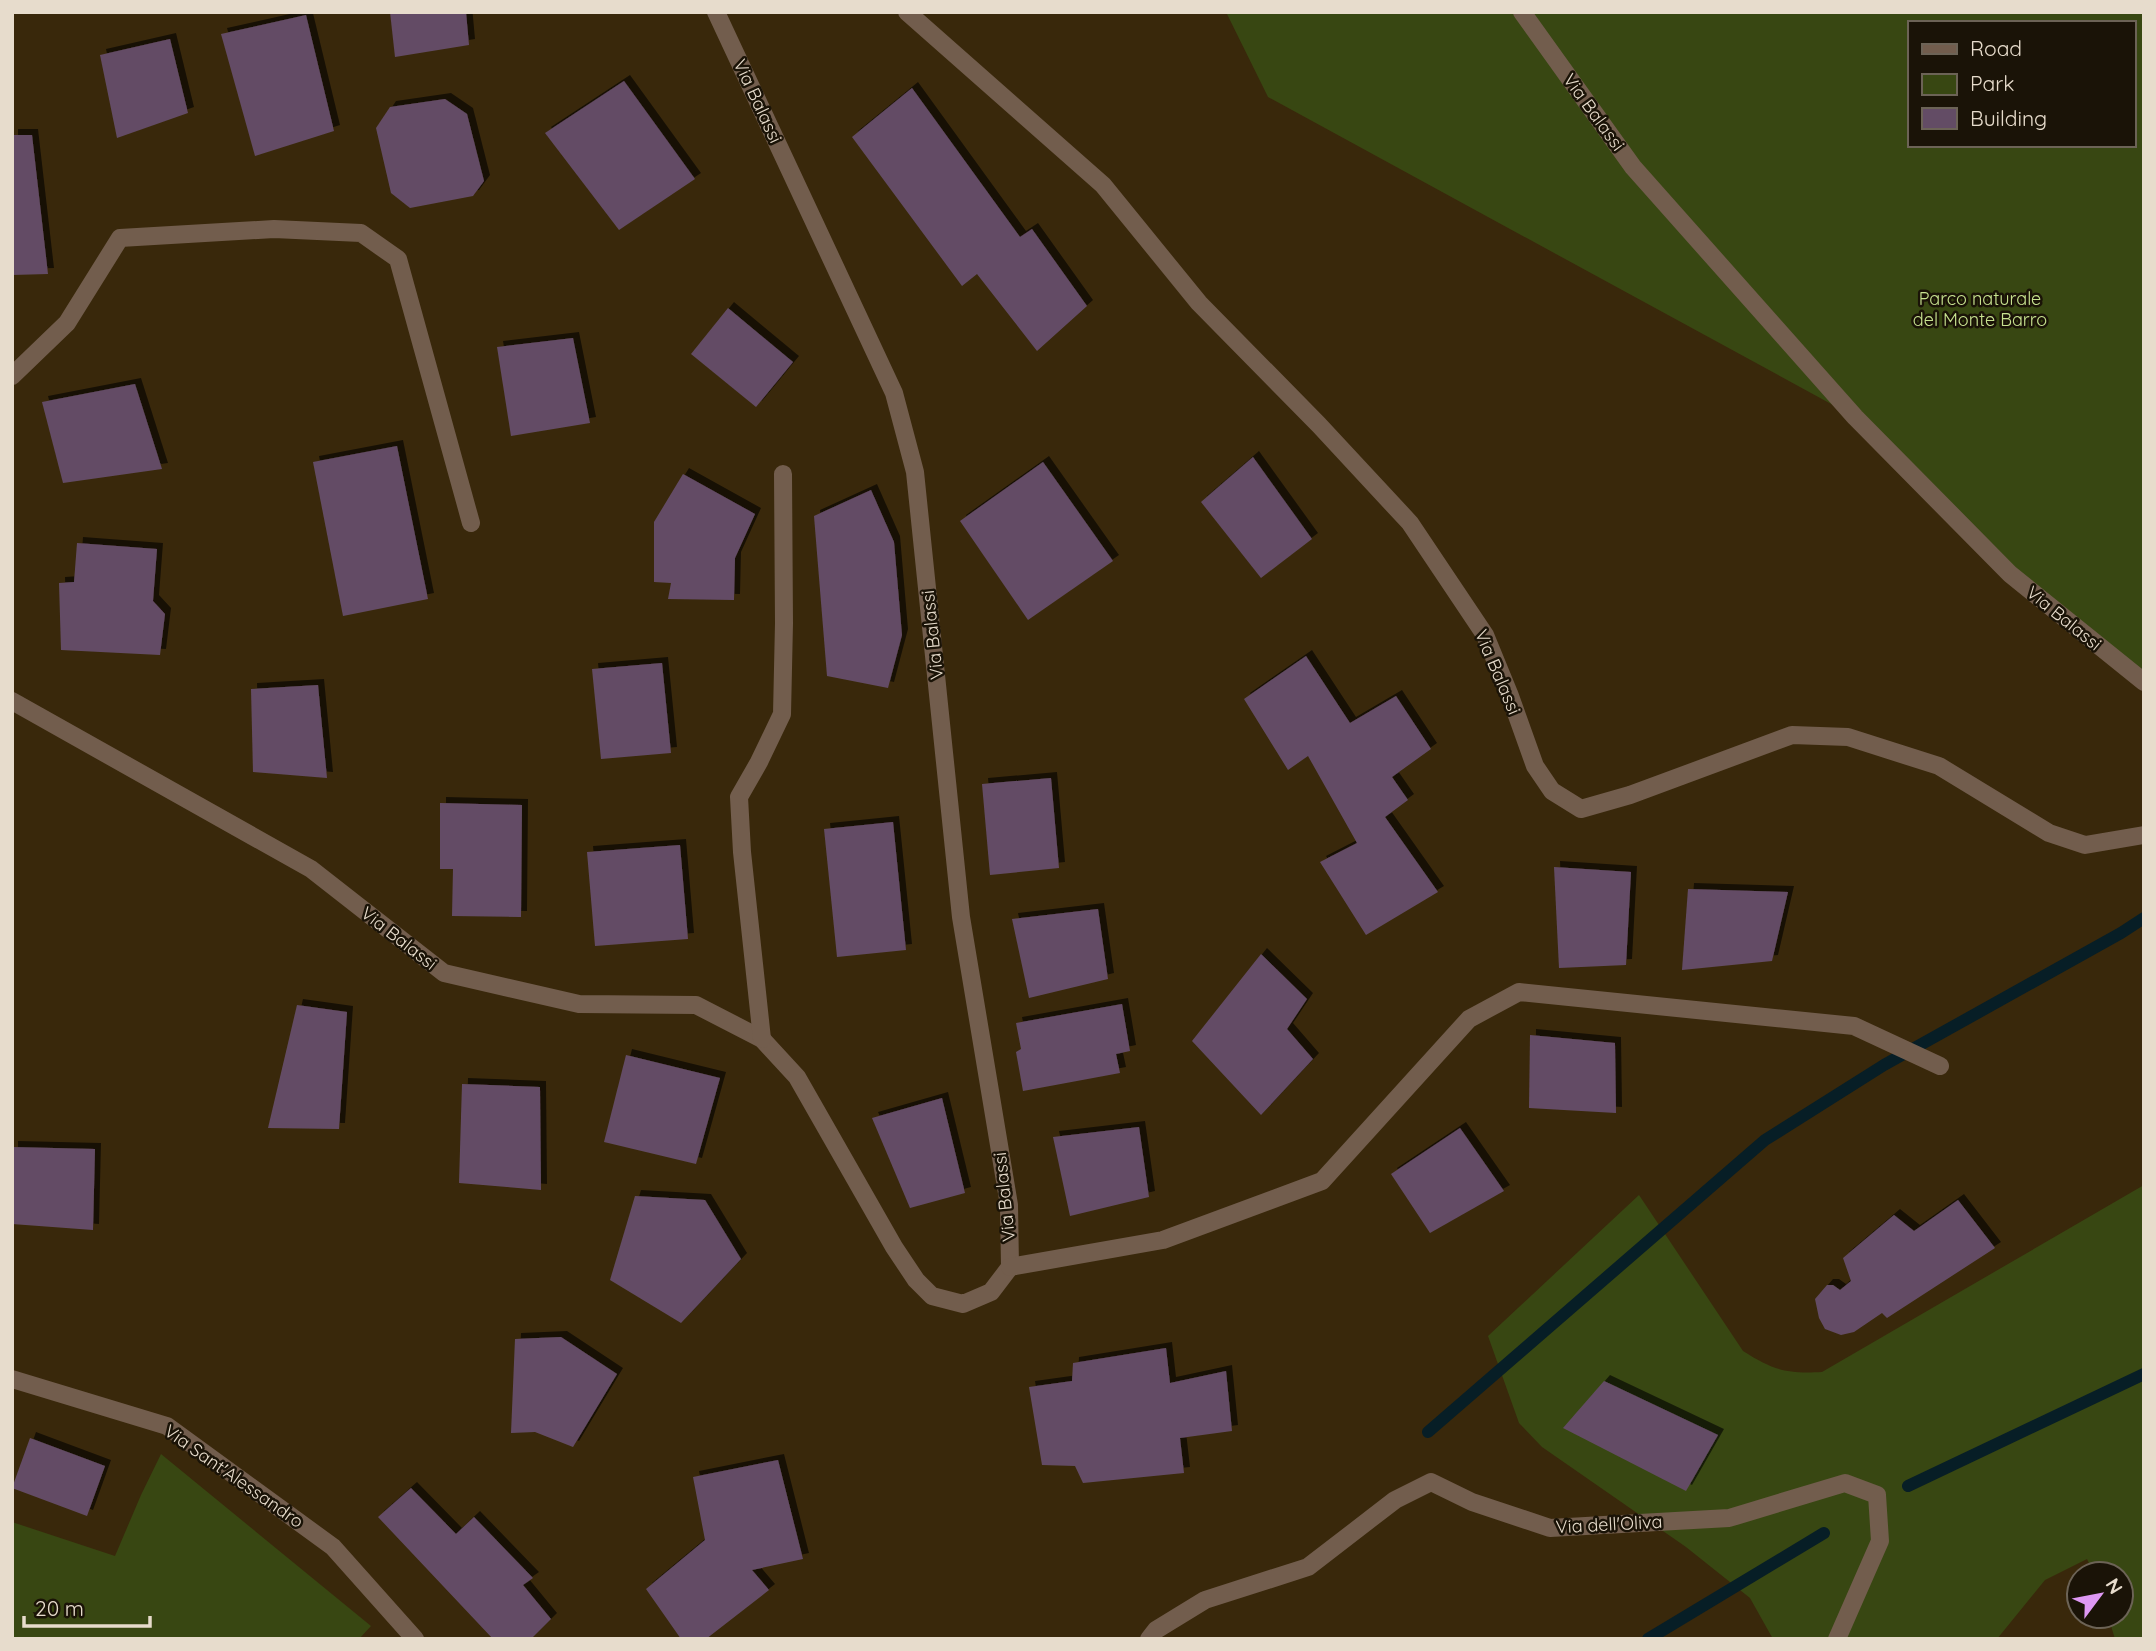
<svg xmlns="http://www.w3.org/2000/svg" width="2156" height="1651" viewBox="0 0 2156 1651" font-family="Quicksand,sans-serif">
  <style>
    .green { fill: #384712; fill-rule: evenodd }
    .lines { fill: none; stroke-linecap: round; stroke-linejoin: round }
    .stream { stroke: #071e26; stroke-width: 12 }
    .building { fill: #634c65; filter: url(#shadow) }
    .minor { stroke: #725d4d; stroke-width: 18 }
    .labels { text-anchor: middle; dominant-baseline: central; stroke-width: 5; stroke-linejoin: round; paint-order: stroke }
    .street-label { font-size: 18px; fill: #e7dccc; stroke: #1a1307 }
    .park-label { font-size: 18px; fill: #c8e390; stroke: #1a1307 }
  </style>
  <defs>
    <filter id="shadow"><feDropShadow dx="6" dy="-6" stdDeviation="0" flood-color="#0009"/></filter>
  </defs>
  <rect width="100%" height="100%" fill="#39280b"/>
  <g class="green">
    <path d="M1226,12H2144V682L2010,574L1855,417L1268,97ZM1909,23H2133V145H1909Z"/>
    <path d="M2144,1185V1639H2115L2108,1616H2121V1574H2094L2087,1559L2045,1580L1997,1639H1773L1750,1598L1686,1547L1542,1447L1519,1423L1488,1336L1639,1195L1743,1351C1773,1370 1786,1374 1822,1372Z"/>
    <polygon points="161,1454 371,1626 359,1639 12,1639 12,1522 115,1556 141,1495"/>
  </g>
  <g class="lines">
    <g class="stream">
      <polyline points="1428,1432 1765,1140 1884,1065 2121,933 2144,918"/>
      <polyline points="1908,1486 2144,1374"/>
      <polyline points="1648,1639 1824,1533"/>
    </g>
  </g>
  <g class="building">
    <polygon points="390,12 466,12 469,45 395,57"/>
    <polygon points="306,15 334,131 255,156 221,34"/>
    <polygon points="170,39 188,113 117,138 100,55"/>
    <polygon points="624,81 695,179 619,230 545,133"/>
    <polygon points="912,88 1020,237 1032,229 1087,306 1037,351 977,274 962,286 852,137"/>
    <polygon points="445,99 467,114 484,181 473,196 410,208 391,193 376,128 390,107"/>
    <polygon points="12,135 32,135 48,274 12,275"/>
    <polygon points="728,308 793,362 756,407 691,354"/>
    <polygon points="573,338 590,423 511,436 497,347"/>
    <polygon points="135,384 162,469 63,483 42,402"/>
    <polygon points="397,446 428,599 343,616 313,462"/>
    <polygon points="1253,457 1312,539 1261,578 1201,502"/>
    <polygon points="1043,462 1113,561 1028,620 960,521"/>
    <polygon points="683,474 755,514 735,558 734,600 668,599 671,583 654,582 654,522"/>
    <polygon points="871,490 894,542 902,635 888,688 827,676 814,516"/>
    <polygon points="77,543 157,549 153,601 165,614 160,655 61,650 59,583 74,582"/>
    <polygon points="1306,656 1350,723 1396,696 1431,749 1392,777 1408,800 1385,817 1438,892 1366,935 1320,862 1357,843 1308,756 1288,770 1244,699"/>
    <polygon points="662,663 671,753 601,759 592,669"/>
    <polygon points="318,685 327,778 253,772 251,689"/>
    <polygon points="1051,778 1059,868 990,875 982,784"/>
    <polygon points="440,803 522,805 521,917 452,916 453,869 440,869"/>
    <polygon points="893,822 906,950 837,957 824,829"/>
    <polygon points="680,845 688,939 595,946 587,852"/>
    <polygon points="1554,867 1631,872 1626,965 1559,968"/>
    <polygon points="1688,889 1788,892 1772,961 1682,970"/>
    <polygon points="1098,909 1108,979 1029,998 1012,919"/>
    <polygon points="1261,954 1307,999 1287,1029 1313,1059 1261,1115 1192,1041"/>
    <polygon points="1122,1004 1130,1051 1116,1054 1120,1073 1023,1091 1016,1052 1021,1049 1016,1023"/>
    <polygon points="297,1005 347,1012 339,1129 268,1128"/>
    <polygon points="1530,1035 1615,1043 1616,1113 1529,1108"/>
    <polygon points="626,1055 720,1078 696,1164 604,1142"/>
    <polygon points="462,1084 540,1087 541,1190 459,1183"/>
    <polygon points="942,1098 965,1193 910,1208 872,1118"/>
    <polygon points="1139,1127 1149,1197 1070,1216 1053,1137"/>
    <polygon points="1460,1128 1504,1191 1430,1233 1391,1174"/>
    <polygon points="12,1147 95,1149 93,1230 12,1224"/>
    <polygon points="635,1196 705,1200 741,1259 681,1323 610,1280"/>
    <polygon points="1958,1200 1995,1248 1887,1318 1882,1313 1854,1332 1841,1335 1825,1329 1819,1318 1815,1299 1827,1285 1833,1285 1840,1290 1851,1281 1843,1258 1894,1215 1914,1231"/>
    <polygon points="561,1337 617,1374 573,1447 535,1432 511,1433 515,1339"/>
    <polygon points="1166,1348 1170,1383 1226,1371 1232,1431 1180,1438 1184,1473 1083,1483 1075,1466 1042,1465 1029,1387 1072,1381 1073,1363"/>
    <polygon points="1604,1381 1718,1435 1686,1491 1563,1428"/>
    <polygon points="30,1438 105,1466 87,1516 12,1488"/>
    <polygon points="778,1460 803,1559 752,1570 769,1590 706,1639 681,1639 646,1589 705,1540 693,1477"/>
    <polygon points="411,1488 456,1534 474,1517 533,1578 523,1585 551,1619 531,1639 493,1639 378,1517"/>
  </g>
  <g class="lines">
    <g class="minor">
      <polyline points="907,12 1103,185 1199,303 1319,425 1410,523 1485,635 1510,696 1535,766 1552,791 1581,809 1630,795 1792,735 1848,737 1939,766 2049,833 2085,845 2144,835"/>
      <polyline points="1522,12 1633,167 1855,417 2010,574 2144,682"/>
      <polyline points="12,376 67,323 120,238 274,229 361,233 398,259 471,523"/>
      <polyline points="12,701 311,869 444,973 579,1004 696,1005 762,1039 797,1077 894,1247 916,1280 932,1296 963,1304 991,1292 1010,1267 1009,1205 961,917 915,472 894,393 716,12"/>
      <polyline points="762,1039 742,852 739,797 759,762 782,714 784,623 783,474"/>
      <polyline points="1010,1267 1163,1240 1322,1181 1469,1019 1519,992 1854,1026 1940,1066"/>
      <polyline points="12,1379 167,1426 333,1547 415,1639"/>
      <polyline points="1149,1639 1156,1630 1205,1600 1308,1567 1395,1500 1431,1482 1472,1502 1550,1528 1729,1518 1845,1483 1877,1495 1880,1541 1837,1639"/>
    </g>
  </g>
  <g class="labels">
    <g class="street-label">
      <text transform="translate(758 101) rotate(65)">Via Balassi</text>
      <text transform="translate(1594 112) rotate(54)">Via Balassi</text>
      <text transform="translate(2064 618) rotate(39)">Via Balassi</text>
      <text transform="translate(932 635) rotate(-96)">Via Balassi</text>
      <text transform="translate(1498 672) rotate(67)">Via Balassi</text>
      <text transform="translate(399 938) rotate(38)">Via Balassi</text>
      <text transform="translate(1004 1197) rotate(-96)">Via Balassi</text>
      <text transform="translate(234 1476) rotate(35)">Via Sant'Alessandro</text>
      <text transform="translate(1609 1524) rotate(-3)">Via dell'Oliva</text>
    </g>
    <g class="park-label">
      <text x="1980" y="298">Parco naturale<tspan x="1980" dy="21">del Monte Barro</tspan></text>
    </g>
  </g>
  <rect width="2156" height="1651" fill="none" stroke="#e7dccc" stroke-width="28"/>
  <rect x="1908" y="21" width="228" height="126" fill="#1a1307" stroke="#6c6356" stroke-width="2"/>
  <rect x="1922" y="44" width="35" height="10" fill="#725d4d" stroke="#6c6356" stroke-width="2"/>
  <text x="1970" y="56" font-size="21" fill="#e7dccc">Road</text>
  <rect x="1922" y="74" width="35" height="21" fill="#384712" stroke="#6c6356" stroke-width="2"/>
  <text x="1970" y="91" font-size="21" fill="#e7dccc">Park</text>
  <rect x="1922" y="108" width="35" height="21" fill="#634c65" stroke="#6c6356" stroke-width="2"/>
  <text x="1970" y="126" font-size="21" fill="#e7dccc">Building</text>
  <g transform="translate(2100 1595) rotate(58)"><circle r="33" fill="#1a1307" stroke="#6c6356" stroke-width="2"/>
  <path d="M0-5L12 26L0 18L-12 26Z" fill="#de98f3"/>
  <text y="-10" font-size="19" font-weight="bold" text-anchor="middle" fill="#e7dccc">N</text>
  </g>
  <path d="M24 1616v10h126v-10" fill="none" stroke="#e7dccc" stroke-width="3.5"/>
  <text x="35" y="1616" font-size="21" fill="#e7dccc" stroke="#1a1307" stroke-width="5" paint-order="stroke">20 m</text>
</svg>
